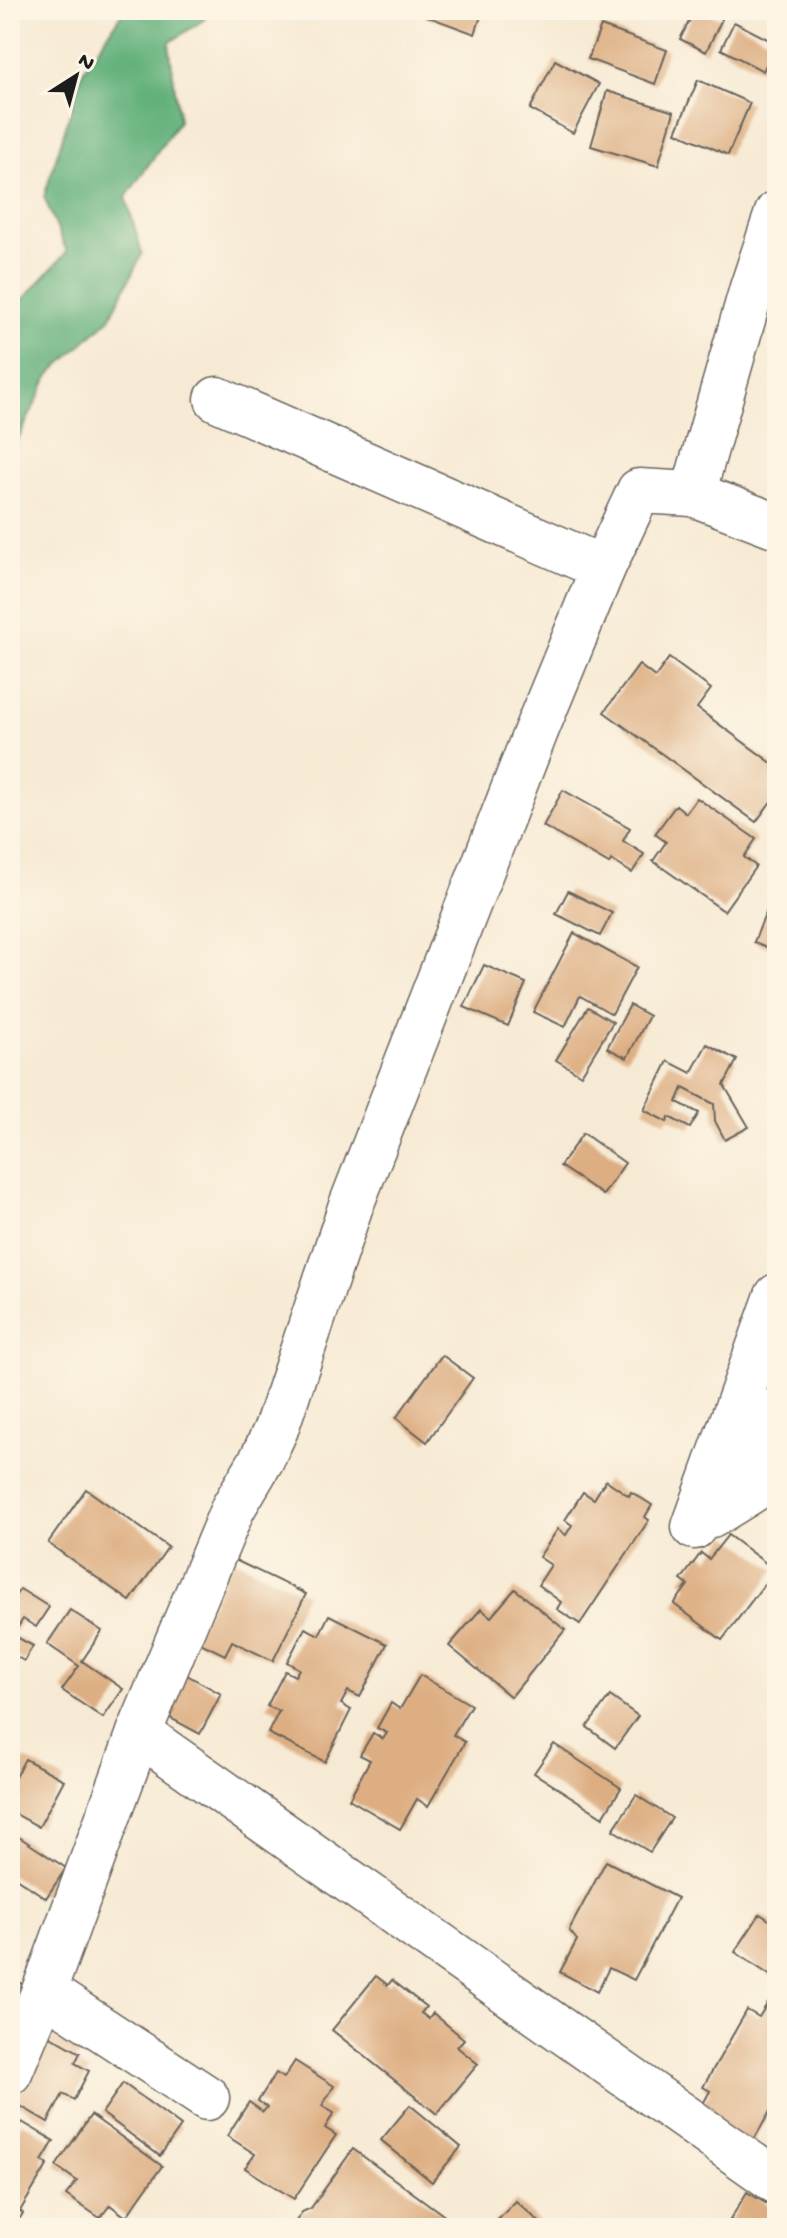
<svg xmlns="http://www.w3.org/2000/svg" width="787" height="2238" viewBox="0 0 787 2238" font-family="'Gochi Hand',sans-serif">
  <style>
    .forest { fill: #62b07a; stroke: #3f664b; stroke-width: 2 }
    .building { fill: #ddae82 }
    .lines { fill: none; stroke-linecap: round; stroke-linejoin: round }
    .minor-casing { stroke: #69645c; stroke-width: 47 }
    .minor { stroke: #fff; stroke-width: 44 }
  </style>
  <rect width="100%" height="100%" fill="#fcf5e5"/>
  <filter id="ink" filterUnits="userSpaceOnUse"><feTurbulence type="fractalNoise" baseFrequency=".0125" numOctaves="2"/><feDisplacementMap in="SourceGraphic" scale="16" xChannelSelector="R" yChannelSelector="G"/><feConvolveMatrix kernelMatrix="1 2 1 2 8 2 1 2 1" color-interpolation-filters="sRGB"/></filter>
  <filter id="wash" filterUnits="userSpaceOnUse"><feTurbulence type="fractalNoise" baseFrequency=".006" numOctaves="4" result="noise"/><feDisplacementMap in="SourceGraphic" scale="32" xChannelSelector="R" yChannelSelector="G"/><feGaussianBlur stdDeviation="1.8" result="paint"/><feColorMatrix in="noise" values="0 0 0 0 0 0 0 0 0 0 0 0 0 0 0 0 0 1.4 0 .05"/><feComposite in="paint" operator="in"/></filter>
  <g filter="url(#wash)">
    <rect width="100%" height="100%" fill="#f7ead4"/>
    <polygon class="forest" points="124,10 200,10 205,19 169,43 179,121 126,197 142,254 110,318 49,375 10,456 10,314 67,252 44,197 83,71"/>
    <g id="blocks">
      <g class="building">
        <polygon points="428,10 483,10 475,34 426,16"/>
        <polygon points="695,10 704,10 722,19 706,52 680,39"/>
        <polygon points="734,22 777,44 763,71 721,49"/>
        <polygon points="601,26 667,50 655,84 588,59"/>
        <polygon points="555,60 599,84 573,133 530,109"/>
        <polygon points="698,80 750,103 728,155 676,132"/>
        <polygon points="607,91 674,112 658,166 591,146"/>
        <polygon points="669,658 711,689 697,708 777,767 777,793 756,822 604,712 639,665 655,677"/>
        <polygon points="563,790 630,828 623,841 644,854 632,873 611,860 609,864 543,826"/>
        <polygon points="697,798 756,839 744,857 756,866 724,911 653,861 666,842 655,834 676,805 686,813"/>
        <polygon points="777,885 777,951 754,942"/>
        <polygon points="568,891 612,913 600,936 556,914"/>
        <polygon points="574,933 637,967 612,1014 580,996 565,1027 533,1012"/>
        <polygon points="484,965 526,983 508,1026 464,1007"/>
        <polygon points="630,1005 649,1016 627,1058 607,1048"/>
        <polygon points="588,1007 613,1022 581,1075 556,1060"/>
        <polygon points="707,1044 737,1060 724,1085 749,1127 725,1140 715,1121 714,1104 683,1088 677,1102 699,1113 690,1128 669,1117 667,1122 644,1110 668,1061 691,1073"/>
        <polygon points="583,1133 625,1163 603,1195 560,1166"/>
        <polygon points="442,1355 473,1378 427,1442 396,1418"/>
        <polygon points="606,1480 629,1496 631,1492 652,1505 645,1517 649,1520 580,1624 557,1609 561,1602 538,1585 551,1565 539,1557 558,1529 566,1535 572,1525 565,1520 583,1492 594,1499"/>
        <polygon points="86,1489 168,1547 130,1601 48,1543"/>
        <polygon points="728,1535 775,1570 722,1640 674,1604 688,1585 681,1580 701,1553 709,1559"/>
        <polygon points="233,1559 306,1594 273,1661 232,1641 225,1655 194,1640"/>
        <polygon points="20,1589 49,1607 36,1627 23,1619 13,1635 33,1646 24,1661 10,1653 10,1604"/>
        <polygon points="515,1589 565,1630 511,1697 449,1646 481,1609 491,1617"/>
        <polygon points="70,1610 102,1631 82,1661 123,1689 103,1718 62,1690 79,1666 47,1644"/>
        <polygon points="329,1615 387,1644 360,1697 348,1691 341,1704 351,1710 325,1762 268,1733 279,1711 267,1706 285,1671 295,1676 299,1669 287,1662 305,1628 319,1635"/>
        <polygon points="185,1674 221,1694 200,1734 163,1714"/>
        <polygon points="420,1675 471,1705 453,1735 465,1742 428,1806 417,1799 400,1829 349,1799 370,1760 360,1755 373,1733 383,1739 387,1733 377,1728 391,1703 400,1709"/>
        <polygon points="610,1696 638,1716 615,1748 587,1727"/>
        <polygon points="554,1744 621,1788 603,1817 534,1773"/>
        <polygon points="25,1759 64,1780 39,1827 10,1811 10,1775 15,1777"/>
        <polygon points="636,1795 672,1818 650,1852 613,1830"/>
        <polygon points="10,1831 66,1868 46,1898 10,1874"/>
        <polygon points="606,1861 677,1898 634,1980 609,1968 597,1992 560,1972 577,1940 569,1930"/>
        <polygon points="760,1914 777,1925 777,1980 735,1952"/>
        <polygon points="376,1976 388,1985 392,1980 426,2007 421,2013 429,2019 433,2013 464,2039 457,2047 478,2064 437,2114 332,2030"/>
        <polygon points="10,1978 24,1985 10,2018"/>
        <polygon points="769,2001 777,2006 777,2099 751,2145 697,2115 710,2091 703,2087 747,2010 759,2017"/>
        <polygon points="45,2033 80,2053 75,2063 89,2071 74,2100 63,2094 48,2122 10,2100"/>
        <polygon points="295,2061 334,2086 322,2106 334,2113 325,2128 336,2135 294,2199 245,2168 255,2154 227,2136 249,2102 263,2112 267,2107 258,2101 276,2073 284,2078"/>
        <polygon points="123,2083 181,2126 160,2156 102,2113"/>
        <polygon points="410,2105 461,2147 432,2182 381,2140"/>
        <polygon points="91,2115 162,2166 126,2217 110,2205 100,2218 66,2195 77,2181 56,2166"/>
        <polygon points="22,2122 54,2141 42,2161 48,2164 20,2211 23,2213 14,2228 10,2228 10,2142"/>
        <polygon points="353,2149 446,2217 439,2228 295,2228 296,2221 302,2212 311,2208"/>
        <polygon points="747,2192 777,2210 777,2228 736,2228 738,2224 730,2220"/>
        <polygon points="516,2201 546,2228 490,2228"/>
      </g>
    </g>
  </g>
  <g filter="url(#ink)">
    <use href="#blocks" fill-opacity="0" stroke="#69645c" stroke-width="2"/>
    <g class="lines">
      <g class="minor-casing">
        <g id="minor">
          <polyline points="217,399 603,568"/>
          <polyline points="693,494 752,288 777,213"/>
          <polyline points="777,1296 694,1527 777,1410"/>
          <polyline points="711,1516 777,1475"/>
          <polyline points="139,1733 777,2182"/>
          <polyline points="44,1991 207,2098"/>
          <polyline points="10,2072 44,1991 139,1733 233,1508 262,1459 276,1429 350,1208 536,731 603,568 639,491 693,494 777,526"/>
        </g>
      </g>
      <use href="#minor" class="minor"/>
    </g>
  </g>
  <rect width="787" height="2238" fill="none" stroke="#fcf5e5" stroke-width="40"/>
  <g transform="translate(76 76) rotate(36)" stroke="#fcf5e5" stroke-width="6" paint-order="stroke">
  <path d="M0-6L14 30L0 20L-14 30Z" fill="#1c1c1c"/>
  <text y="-12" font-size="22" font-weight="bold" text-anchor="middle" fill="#1c1c1c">N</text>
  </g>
</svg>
